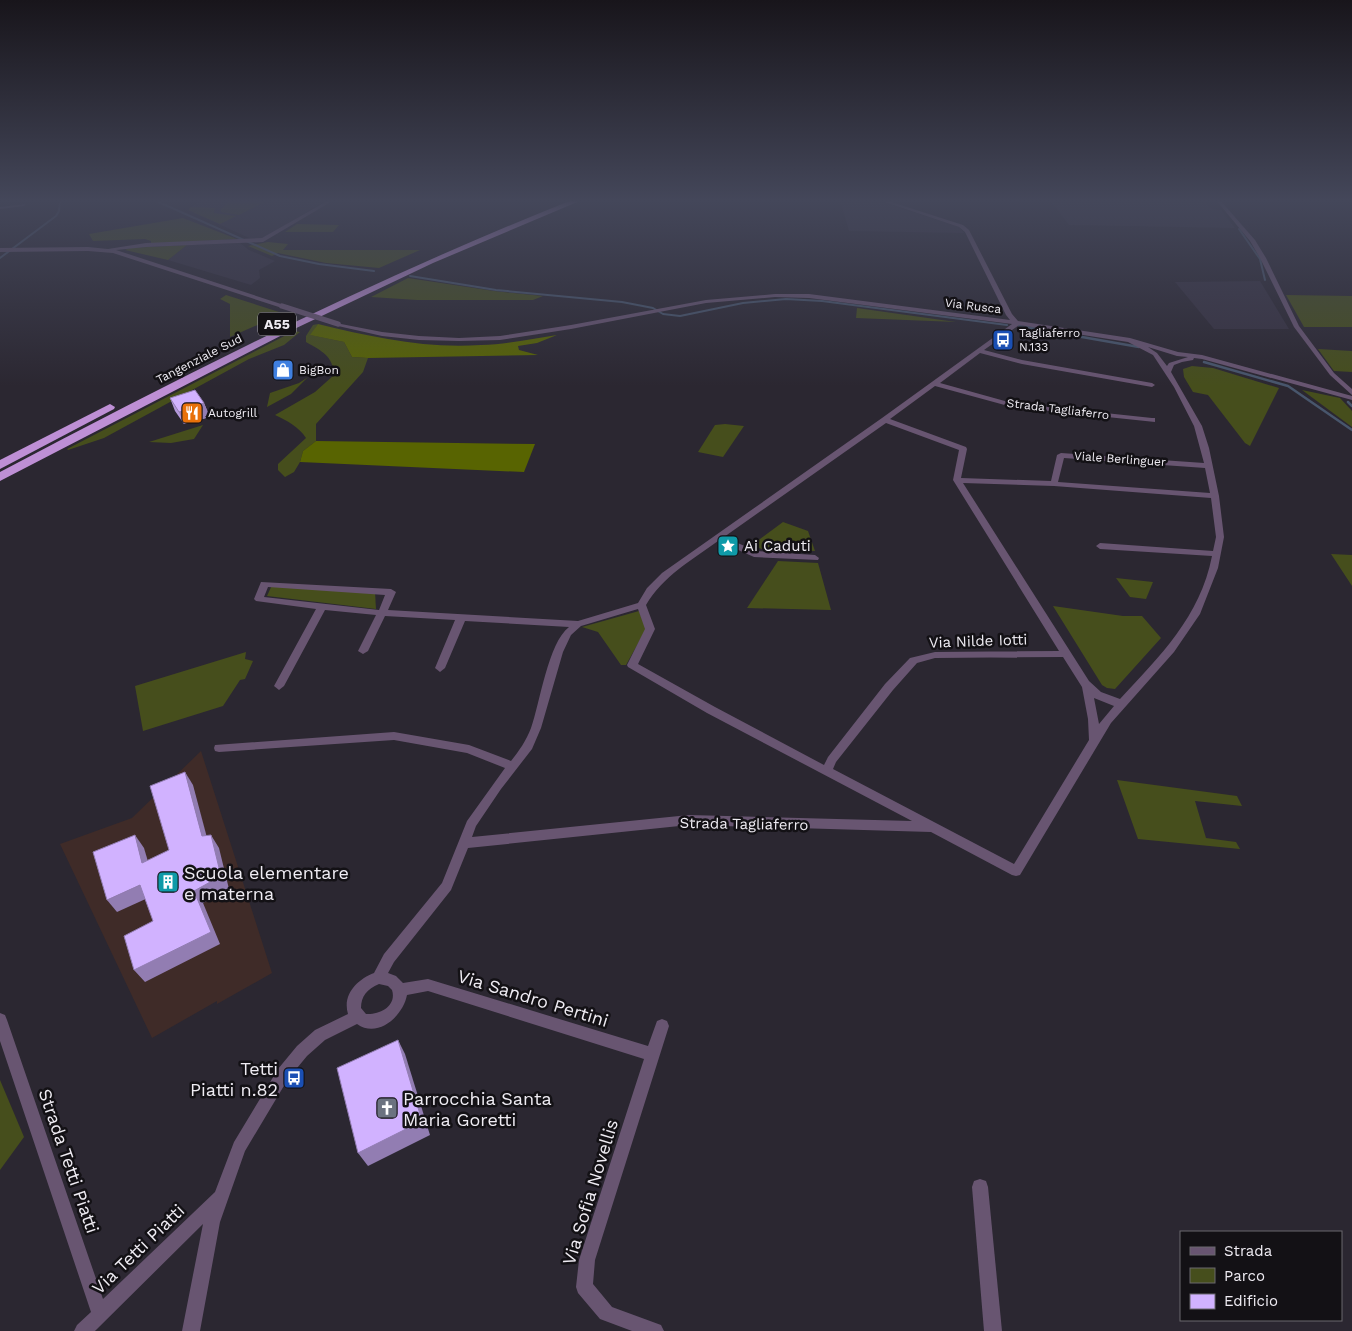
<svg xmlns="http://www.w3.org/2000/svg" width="1352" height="1331" viewBox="0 0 1352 1331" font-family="'Work Sans',sans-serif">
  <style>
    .built { fill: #363140 }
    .education { fill: #3f2b28 }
    .green { fill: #464e1c }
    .forest { fill: #586401 }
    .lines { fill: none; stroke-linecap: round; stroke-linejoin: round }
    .stream-far1 { stroke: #48566c; stroke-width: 2 }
    .stream { stroke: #48566c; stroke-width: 2.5 }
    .street { fill: #685571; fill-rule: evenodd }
    .highway { fill: #be8fd5; fill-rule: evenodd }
    .street-bridge { stroke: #685571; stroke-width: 5.5 }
    .wall { fill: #b499db }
    .shaded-wall { fill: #927db2 }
    .building { fill: #d1b2ff; stroke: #927db2 }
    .labels { text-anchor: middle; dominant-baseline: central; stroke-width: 5; stroke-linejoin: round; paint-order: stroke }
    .far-street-label { font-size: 12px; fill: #efecf3; stroke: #131115 }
    .far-poi-label { font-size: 12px; fill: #efecf3; stroke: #131115; text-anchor: start }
    .shield { fill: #131115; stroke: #adaab0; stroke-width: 1 }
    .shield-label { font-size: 14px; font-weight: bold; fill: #efecf3 }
    .poi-label { font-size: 15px; fill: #efecf3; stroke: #131115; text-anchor: start }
    .street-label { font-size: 15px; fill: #efecf3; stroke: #131115 }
    .near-poi-label { font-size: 18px; fill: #efecf3; stroke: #131115; text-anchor: start }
    .near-street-label { font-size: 18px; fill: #efecf3; stroke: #131115 }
  </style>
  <rect width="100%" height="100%" fill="#2b2731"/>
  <g class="built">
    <polygon points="201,200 299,200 321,203 265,238 249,238 188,210"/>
    <polygon points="840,200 876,200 959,227 964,233 849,231"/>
    <polygon points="1050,200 1203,201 1212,209 1221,210 1235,228 1069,225"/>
    <polygon points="240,243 249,250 275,261 259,270 260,278 251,285 168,260 187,245"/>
    <polygon points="1260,281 1289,329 1214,329 1175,282"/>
  </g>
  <polygon class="education" points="201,751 272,973 217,1004 217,1001 152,1038 60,844 132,818"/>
  <g class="green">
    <polygon points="232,200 268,200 239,215 221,212 221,209"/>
    <polygon points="191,207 215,208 214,213 236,216 220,224 188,210"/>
    <polygon points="183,218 237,239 151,244 151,241 145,239 93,241 89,234"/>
    <polygon points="297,224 339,225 333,232 285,232"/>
    <polygon points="268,242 288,244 283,250 420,250 379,268 326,263 278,253 272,256 248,246"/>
    <polygon points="187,245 168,260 125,250 130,248"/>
    <polygon points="408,278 494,291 543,296 533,300 417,300 371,297"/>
    <polygon points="226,295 279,312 282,314 230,337 230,304 220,299"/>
    <polygon points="1286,295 1352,296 1352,327 1304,327"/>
    <polygon points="857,308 956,322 856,318"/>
    <path d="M318,324L311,335L344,342L352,357L368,358L363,372L316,424V441L303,451L300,462L294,472L285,477L278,470V464L306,438C299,427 286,420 275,415L315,392L334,375C333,356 322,351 306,342V336L313,325Z"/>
    <polygon points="294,331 300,332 284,345 249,359 104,438 68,450 67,449"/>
    <polygon points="1318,349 1352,351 1352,372 1334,371"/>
    <polygon points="1192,366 1213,368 1279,388 1250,446 1245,443 1208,395 1193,392 1184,377 1183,369"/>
    <polygon points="308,377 291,394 267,407 270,393 299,383"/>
    <polygon points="1302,390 1340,398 1352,411 1352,427"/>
    <polygon points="725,424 744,426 723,457 698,452 715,425"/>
    <polygon points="203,425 194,439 171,443 149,442"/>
    <polygon points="783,522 808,531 815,551 764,550 752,545"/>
    <polygon points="1331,554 1352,555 1352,586"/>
    <polygon points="778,561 818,563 831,610 747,608"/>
    <polygon points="1116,578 1153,582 1146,599 1130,597"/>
    <polygon points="272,585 375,592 376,609 267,596"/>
    <polygon points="1053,606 1123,616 1142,616 1161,638 1115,689 1107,688 1102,685"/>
    <polygon points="639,611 646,629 626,665 621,665 598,632 582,627"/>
    <polygon points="246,652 245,659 253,661 245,679 240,680 223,706 143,731 135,686"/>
    <polygon points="1117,780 1237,796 1242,806 1195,801 1206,838 1236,842 1240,849 1138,839"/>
    <polygon points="0,1080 24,1137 0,1170"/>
  </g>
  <g class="forest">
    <path d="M318,324C372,337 425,349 481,345C506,344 532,339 557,335L537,343L518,346L519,350L538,355L368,358L352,357L344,342L310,335Z"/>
    <polygon points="316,441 535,444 524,472 300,462 303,451"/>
  </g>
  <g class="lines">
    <g class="stream-far1">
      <polyline points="154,200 280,256 319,264 374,271"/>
      <polyline points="1239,229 1260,259 1265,280"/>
      <polyline points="0,258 56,216 59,211 60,200"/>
      <polyline points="410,276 496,290 622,302 653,308 663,314 680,316 743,303 786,299 822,301 1007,325"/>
      <polyline points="1019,326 1033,328"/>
    </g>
    <g class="stream">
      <polyline points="1025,327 1139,347"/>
      <polyline points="1204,362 1288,386 1352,430"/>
      <polyline points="1348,402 1352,406"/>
    </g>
    <g class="street">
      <polygon points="329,200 334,200 263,242 146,247 116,250 284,305 284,307 282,308 113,253 88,251 0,252 0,248 88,247 108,249 146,243 262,238"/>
      <path d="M879,200H885L963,225L969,230L1012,314L1018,321L1130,338L1178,352L1202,355L1352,396V400L1202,359L1194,358L1193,360L1182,362L1174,365L1171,372L1202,426L1209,448L1219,496L1224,537L1218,568L1200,614L1174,652L1111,723L1020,875L1016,876L1012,875L931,832L689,825L468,848L451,890L394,962L388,973L396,976L403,983L428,979L648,1046L657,1021L662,1019L667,1021L669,1026L595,1260L593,1284L612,1307L661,1325L664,1331H632L600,1319L578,1293L576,1287L579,1260L644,1059L428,991L407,995C403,1016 378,1039 357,1024L325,1040L307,1056L288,1079L245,1151L220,1222L200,1331H182L203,1224L95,1331H74L77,1325L91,1312L0,1041V1013L5,1015L7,1020L103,1299L215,1192L234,1142L278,1069L297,1046L315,1030L348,1014C342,994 358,979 374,973L384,954L442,883L467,821L505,768L467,753L394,740L219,752L215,751L214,748L215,745L394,732L469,745L511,761C519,751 526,741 531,728C540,703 548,643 569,627L465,621L445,668L440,672L435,668L455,620L385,616L368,651L363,654L358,651L376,615L325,610L284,686L279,690L274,686L316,609L256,601L254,599L261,582L391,589L396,592L388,610L578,621L638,603L647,588L662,573L882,418L1012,324L809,298L775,297L706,303L571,329L500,340L459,341L419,340L382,336L338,326L336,325V323L382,332L419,336L459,338L500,336L571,325L706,300L775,294H809L1010,320L1006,315L965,232L959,227ZM1019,325L1128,342L1153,355L1174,387L1194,426L1204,463L1061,453L1057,455L1051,481L961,478L967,449L966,447L890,419L935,386L1012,407L1155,422V418H1152L1012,403L940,383L980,353L1022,364L1152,387L1155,385L1152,383L1022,360L984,350ZM1148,347L1177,356L1188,357L1169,363L1167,366L1157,353ZM886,423L959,450L953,480L1059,651L935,652L910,658L885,684L828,757L824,765L715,707L638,664L655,629L646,605C663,576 692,560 718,541L754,557L818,560L819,558L815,555L756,551L724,537ZM1064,458L1205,468L1210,493L1058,482ZM963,483L1054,486L1211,498L1216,537L1213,551L1100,543L1096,546L1100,549L1212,556C1200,617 1160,656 1120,699L1101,692L1089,681ZM268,587L385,595L379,610L264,597ZM638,609L645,629L627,665L628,667L707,713L912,821L689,815L472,837L476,826L501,789L532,749L541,728L563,652L571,635L581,626ZM1063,657L1082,687L1088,719L1089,740L1014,864L833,769L836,762L893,690L917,663L935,658ZM1094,698L1114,706L1099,724ZM379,984L388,986L392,990C397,1006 380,1015 366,1014L361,1008C361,996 367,989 379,984Z"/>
      <polygon points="1216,200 1220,200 1255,240 1266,258 1299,326 1334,373 1352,389 1352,395 1330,375 1294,327 1260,258 1250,241"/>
      <polygon points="26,204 24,206 0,209 0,207"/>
      <polygon points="980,1179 986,1181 988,1187 1002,1331 984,1331 972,1187 974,1181"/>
    </g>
    <g class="highway">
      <path d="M572,200H582L433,263L288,332L0,481V472C187,373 376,278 572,200Z"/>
      <polygon points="110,404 115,407 114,409 0,469 0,460"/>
    </g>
    <polyline class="street-bridge" points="282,306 338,324"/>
  </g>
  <polygon class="wall" points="170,398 204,403 209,415 205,416 206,418 184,424 175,411"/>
  <g class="shaded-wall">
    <polygon points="204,403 209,415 205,416 206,418 184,424 179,412"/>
    <polygon points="185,772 193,785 210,849 202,836"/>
    <polygon points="135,835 144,848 152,875 142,863"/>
    <polygon points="211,835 219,848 229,889 203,903 220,944 145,982 134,970 194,891"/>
    <polygon points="140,885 150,897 117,912 107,900"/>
    <polygon points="398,1040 405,1054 430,1135 368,1166 358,1153"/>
  </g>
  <g class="building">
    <polygon points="195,390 204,403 200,404 201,406 179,412 170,398"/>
    <polygon points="185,772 202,836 211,835 221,876 194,891 211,932 134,970 124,936 153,921 140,885 107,900 93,852 135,835 142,863 169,850 150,786"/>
    <polygon points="398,1040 422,1121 358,1153 337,1068"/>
  </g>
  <linearGradient id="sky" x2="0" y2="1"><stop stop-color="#18151b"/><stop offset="0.52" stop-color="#44475a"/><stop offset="1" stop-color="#44475a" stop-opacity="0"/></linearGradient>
  <rect width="1352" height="386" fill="url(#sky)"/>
  <defs>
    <g id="bus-square" transform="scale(1.125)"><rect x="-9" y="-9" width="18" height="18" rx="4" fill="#1a4fb4" stroke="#131115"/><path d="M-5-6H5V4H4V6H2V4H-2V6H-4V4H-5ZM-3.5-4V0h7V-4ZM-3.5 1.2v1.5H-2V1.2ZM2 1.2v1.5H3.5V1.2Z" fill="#fff"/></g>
    <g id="shop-square" transform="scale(1.125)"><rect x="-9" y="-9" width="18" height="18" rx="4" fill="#3f7fe0" stroke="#131115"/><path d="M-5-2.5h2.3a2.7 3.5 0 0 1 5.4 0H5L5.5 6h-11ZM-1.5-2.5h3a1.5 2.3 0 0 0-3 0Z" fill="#fff"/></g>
    <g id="restaurant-square" transform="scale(1.125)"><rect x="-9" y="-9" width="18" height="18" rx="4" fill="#e8710a" stroke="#131115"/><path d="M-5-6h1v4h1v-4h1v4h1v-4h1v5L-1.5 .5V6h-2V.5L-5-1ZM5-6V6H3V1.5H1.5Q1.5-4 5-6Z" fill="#fff"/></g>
    <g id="sight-square" transform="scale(1.125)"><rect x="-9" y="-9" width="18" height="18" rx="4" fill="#0f9aa8" stroke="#131115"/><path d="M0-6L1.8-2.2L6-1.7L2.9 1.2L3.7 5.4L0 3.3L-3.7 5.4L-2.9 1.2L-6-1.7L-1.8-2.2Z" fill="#fff"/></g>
    <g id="building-square" transform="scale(1.125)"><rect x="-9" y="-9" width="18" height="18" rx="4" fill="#0f9aa8" stroke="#131115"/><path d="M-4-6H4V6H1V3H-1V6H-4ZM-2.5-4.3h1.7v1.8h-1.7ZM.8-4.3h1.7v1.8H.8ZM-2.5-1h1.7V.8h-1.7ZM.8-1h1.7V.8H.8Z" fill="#fff"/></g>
    <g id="church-square" transform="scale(1.125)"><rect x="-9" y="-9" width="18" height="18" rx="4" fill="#6b7280" stroke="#131115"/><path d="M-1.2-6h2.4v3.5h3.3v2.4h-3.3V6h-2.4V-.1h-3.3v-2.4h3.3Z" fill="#fff"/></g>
  </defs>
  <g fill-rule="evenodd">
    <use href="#bus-square" x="1003" y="340"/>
    <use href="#shop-square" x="283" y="370"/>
    <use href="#restaurant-square" x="192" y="413"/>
    <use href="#sight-square" x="728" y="546"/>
    <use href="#building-square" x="168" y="882"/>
    <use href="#bus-square" x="294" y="1078"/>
    <use href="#church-square" x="387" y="1108"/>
  </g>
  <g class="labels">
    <g class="far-street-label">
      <text transform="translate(973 306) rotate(7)">Via Rusca</text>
      <text transform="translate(199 359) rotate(-27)">Tangenziale Sud</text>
      <text transform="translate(1058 409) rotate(7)">Strada Tagliaferro</text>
      <text transform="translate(1120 459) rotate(4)">Viale Berlinguer</text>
    </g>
    <g class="far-poi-label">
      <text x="1019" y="333">Tagliaferro<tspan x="1019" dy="14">N.133</tspan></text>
      <text x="299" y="370">BigBon</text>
      <text x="208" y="413">Autogrill</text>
    </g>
    <rect class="shield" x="258" y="312.5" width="38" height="23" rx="4"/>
    <g class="shield-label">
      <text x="277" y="324">A55</text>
    </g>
    <g class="poi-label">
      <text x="744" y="546">Ai Caduti</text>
    </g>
    <g class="street-label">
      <text transform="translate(978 641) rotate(-2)">Via Nilde Iotti</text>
      <text transform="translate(744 824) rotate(1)">Strada Tagliaferro</text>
    </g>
    <g class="near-poi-label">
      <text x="184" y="872">Scuola elementare<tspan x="184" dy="21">e materna</tspan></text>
      <text x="278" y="1068" text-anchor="end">Tetti<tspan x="278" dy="21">Piatti n.82</tspan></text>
      <text x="403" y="1098">Parrocchia Santa<tspan x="403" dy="21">Maria Goretti</tspan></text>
    </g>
    <g class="near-street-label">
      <text transform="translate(533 998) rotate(17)">Via Sandro Pertini</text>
      <text transform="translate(69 1161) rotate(71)">Strada Tetti Piatti</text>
      <text transform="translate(590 1192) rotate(-73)">Via Sofia Novellis</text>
      <text transform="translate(138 1249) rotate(-44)">Via Tetti Piatti</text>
    </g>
  </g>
  <rect x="1180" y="1231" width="162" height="90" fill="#131115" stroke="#6b696e"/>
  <rect x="1190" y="1247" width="25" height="8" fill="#685571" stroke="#6b696e"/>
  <text x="1224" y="1256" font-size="15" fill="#efecf3">Strada</text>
  <rect x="1190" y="1268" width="25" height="15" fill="#464e1c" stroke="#6b696e"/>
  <text x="1224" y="1281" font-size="15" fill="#efecf3">Parco</text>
  <rect x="1190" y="1294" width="25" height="15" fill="#d1b2ff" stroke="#6b696e"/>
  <text x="1224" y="1306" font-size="15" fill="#efecf3">Edificio</text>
</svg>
